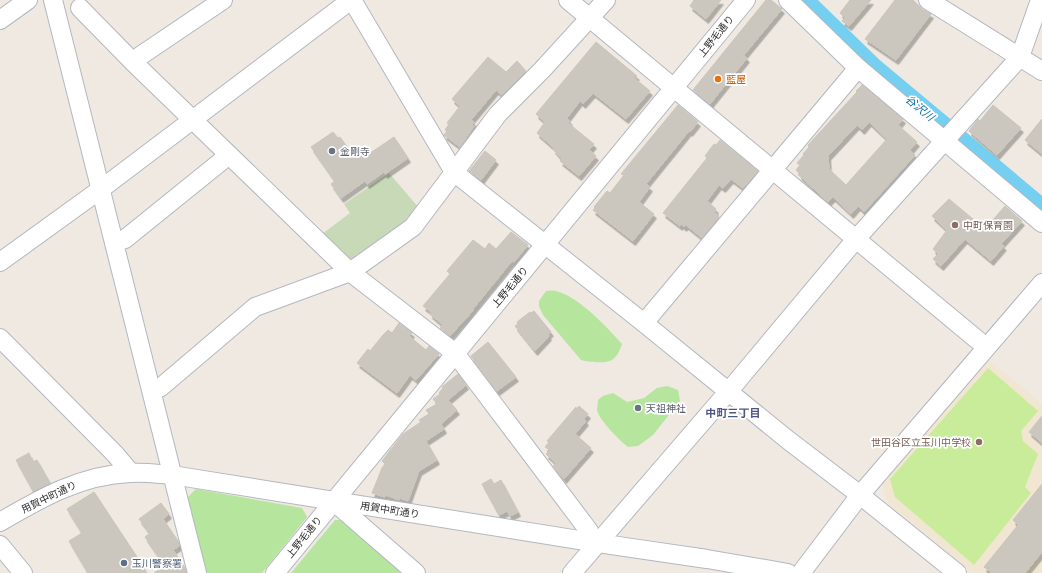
<svg xmlns="http://www.w3.org/2000/svg" width="1042" height="573" viewBox="0 0 1042 573" font-family="Ubuntu,'Noto Sans JP',sans-serif">
  <style>
    .education { fill: #f0e6d1 }
    .green { fill: #b6e59e }
    .cemetery { fill: #c8d9b8 }
    .pitch { fill: #c9ec9a }
    .lines { fill: none; stroke-linecap: round; stroke-linejoin: round }
    .river { stroke: #75cff0; stroke-width: 22 }
    .building { fill: #cbc7bf; stroke: #cbc5ba; fill-rule: evenodd; filter: url(#shadow) }
    .minor-casing { stroke: #b4b7c1; stroke-width: 20 }
    .minor { stroke: #fff; stroke-width: 18 }
    .food-dot { fill: #e8710a; stroke: #fff; stroke-width: 1.5 }
    .worship-dot { fill: #6b7280; stroke: #fff; stroke-width: 1.5 }
    .education-dot { fill: #8d6e63; stroke: #fff; stroke-width: 1.5 }
    .service-dot { fill: #5c6f8a; stroke: #fff; stroke-width: 1.5 }
    .labels { text-anchor: middle; dominant-baseline: central; stroke-width: 3.5; stroke-linejoin: round; paint-order: stroke }
    .street-label { font-size: 10px; fill: #2e2e2e; stroke: #fff }
    .food-label { font-size: 10px; fill: #c56008; stroke: #fff; text-anchor: start }
    .worship-label { font-size: 10px; fill: #5b616d; stroke: #fff; text-anchor: start }
    .education-label { font-size: 10px; fill: #785e54; stroke: #fff; text-anchor: start }
    .service-label { font-size: 10px; fill: #4e5e75; stroke: #fff; text-anchor: start }
    .water-label { font-size: 11px; font-style: italic; fill: #0d6fa3; stroke: #fff }
    .neighbourhood-label { font-size: 11px; font-weight: bold; fill: #4d5680; stroke: #fff }
  </style>
  <defs>
    <filter id="shadow"><feDropShadow dx="2.5" dy="4.5" stdDeviation="0" flood-color="#0004"/></filter>
  </defs>
  <rect width="100%" height="100%" fill="#efe9e1"/>
  <polygon class="education" points="988,359 1042,404 1042,573 973,573 887,502 882,481"/>
  <g class="green">
    <path d="M546,291C549,291 553,290 556,291C579,297 606,326 622,344C620,349 618,356 612,360C606,364 588,362 581,360L543,315L539,306V301Z"/>
    <path d="M667,386L678,390L680,401L653,435L638,446L628,447C620,441 599,420 597,410C597,407 598,403 598,400L603,396L613,393L627,402L644,398L657,388Z"/>
    <polygon points="196,489 302,508 307,517 262,573 206,573 187,498"/>
    <polygon points="335,520 344,520 405,573 291,573"/>
  </g>
  <polygon class="cemetery" points="389,173 419,208 409,222 351,263 322,234 350,213 344,204"/>
  <polygon class="pitch" points="988,368 1038,411 1021,431 1023,441 1038,454 1025,487 1031,493 974,565 895,497 890,479"/>
  <g class="lines">
    <polyline class="river" points="802,0 872,68 1042,210"/>
  </g>
  <g class="building">
    <polygon points="694,0 721,0 706,19 690,6"/>
    <polygon points="766,0 771,0 782,9 744,55 747,58 710,104 693,90"/>
    <polygon points="850,0 871,0 849,26 842,21 845,18 840,13"/>
    <polygon points="895,0 913,0 922,9 931,14 896,60 865,39"/>
    <polygon points="596,42 637,76 633,77 650,91 626,119 593,93 583,104 580,101 567,118 570,121 568,123 594,144 589,150 596,156 579,176 560,161 562,159 553,149 554,148 537,133 545,122 536,114"/>
    <polygon points="488,57 506,72 517,61 526,71 502,95 496,90 471,120 474,122 472,125 474,126 460,147 444,135 447,131 445,130 449,124 447,123 460,106 452,99"/>
    <path d="M862,85L903,119L898,125L917,142L910,150L915,155L864,212L858,206L851,214L833,197L828,202L799,175L800,174L796,170L800,165L797,163L804,155L803,154L809,147L808,145L857,92L856,91ZM869,122L887,139L846,185L829,169L828,156L857,125L862,130Z"/>
    <polygon points="678,105 698,122 690,132 689,131 646,184 650,187 639,202 654,214 633,241 593,210 595,208 594,207 607,191 610,193 624,175 621,174"/>
    <polygon points="993,105 1021,128 997,155 969,131 978,119 980,121"/>
    <polygon points="1042,119 1042,154 1025,140"/>
    <polygon points="333,132 338,138 340,137 355,158 360,154 363,158 394,137 408,158 385,174 384,172 367,184 365,181 341,198 331,184 335,181 311,147"/>
    <polygon points="720,140 758,171 743,188 731,179 723,188 719,185 707,201 716,209 714,212 719,216 718,218 702,238 686,225 684,227 681,224 680,226 663,213 707,158 705,156 714,144 716,145"/>
    <polygon points="485,151 496,160 481,180 469,171"/>
    <polygon points="949,199 985,229 1005,206 1022,221 1001,244 1004,246 991,261 965,239 941,266 933,259 938,254 933,249 947,230 932,216"/>
    <polygon points="511,232 528,245 514,262 512,261 473,309 473,310 466,319 465,319 450,336 440,328 443,325 430,314 431,312 423,306 450,274 447,271 473,240 485,249 489,243 496,249"/>
    <polygon points="534,311 551,332 548,334 549,336 535,351 515,326 518,324 517,322 530,312 531,313"/>
    <polygon points="399,323 412,333 409,336 426,350 429,346 439,354 416,380 410,375 397,393 357,363 368,349 370,351 383,335 388,330 392,333"/>
    <polygon points="488,342 516,377 497,391 471,356"/>
    <polygon points="458,374 466,385 448,400 457,410 441,424 444,429 426,441 437,460 419,471 408,501 400,498 399,500 386,495 385,497 372,493 382,468 385,464 382,461 403,434 421,422 419,420 429,414 426,410 437,404 433,399 440,394 439,393 443,388 442,387"/>
    <polygon points="579,406 588,414 584,419 586,421 575,434 591,448 564,479 553,466 556,463 546,454 550,450 545,447 549,442 547,441 576,407 577,409"/>
    <polygon points="1042,416 1042,443 1029,432"/>
    <polygon points="29,453 33,462 37,460 50,483 33,491 16,460"/>
    <polygon points="491,479 494,484 501,480 518,512 510,516 507,511 499,515 482,484"/>
    <polygon points="1042,484 1042,552 1025,573 992,573 984,567 1018,525 1013,520"/>
    <polygon points="94,492 133,551 147,573 88,573 69,541 82,533 67,509"/>
    <polygon points="161,503 169,514 163,519 178,541 179,546 173,550 185,568 186,573 154,573 165,566 145,537 150,533 139,519"/>
  </g>
  <g class="lines">
    <g class="minor-casing">
      <g id="minor">
        <polyline points="53,0 197,573"/>
        <polyline points="352,0 454,172 460,177 644,323 788,440 860,495 957,573"/>
        <polyline points="568,0 986,347"/>
        <polyline points="788,0 858,68 1042,223"/>
        <polyline points="928,0 1042,71"/>
        <polyline points="80,8 133,62 350,272 455,353 589,531 587,541"/>
        <polyline points="0,20 28,0"/>
        <polyline points="133,62 140,56 223,0"/>
        <polyline points="114,242 125,239 229,155"/>
        <polyline points="0,262 101,189 351,0"/>
        <polyline points="644,323 858,68"/>
        <polyline points="0,338 115,454 131,473"/>
        <polyline points="152,391 161,387 255,307 350,272 413,227 498,114 542,70 606,0"/>
        <polyline points="333,501 416,573"/>
        <path d="M0,522C41,498 81,475 130,473C144,472 158,474 172,475L598,543L707,559L788,573"/>
        <polyline points="0,545 23,573"/>
        <polyline points="275,573 746,0"/>
        <polyline points="572,573 728,392 856,239 1020,57 1040,0"/>
        <polyline points="801,573 860,495 1042,283"/>
      </g>
    </g>
    <use href="#minor" class="minor"/>
  </g>
  <circle class="food-dot" cx="718" cy="79" r="4"/>
  <g class="worship-dot">
    <circle cx="332" cy="151" r="4"/>
    <circle cx="638" cy="408" r="4"/>
  </g>
  <g class="education-dot">
    <circle cx="955" cy="225" r="4"/>
    <circle cx="979" cy="442" r="4"/>
  </g>
  <circle class="service-dot" cx="124" cy="563" r="4"/>
  <g class="labels">
    <g class="street-label">
      <text transform="translate(716 36) rotate(-51)">上野毛通り</text>
      <text transform="translate(510 287) rotate(-50)">上野毛通り</text>
      <text transform="translate(49 497) rotate(-26)">用賀中町通り</text>
      <text transform="translate(390 510) rotate(9)">用賀中町通り</text>
      <text transform="translate(304 537) rotate(-51)">上野毛通り</text>
    </g>
    <g class="food-label">
      <text x="726" y="79">藍屋</text>
    </g>
    <g class="worship-label">
      <text x="340" y="151">金剛寺</text>
      <text x="646" y="408">天祖神社</text>
    </g>
    <g class="education-label">
      <text x="963" y="225">中町保育園</text>
      <text x="971" y="442" text-anchor="end">世田谷区立玉川中学校</text>
    </g>
    <g class="service-label">
      <text x="132" y="563">玉川警察署</text>
    </g>
    <g class="water-label">
      <text transform="translate(920 108) rotate(40)">谷沢川</text>
    </g>
    <g class="neighbourhood-label">
      <text x="733" y="413">中町三丁目</text>
    </g>
  </g>
</svg>
